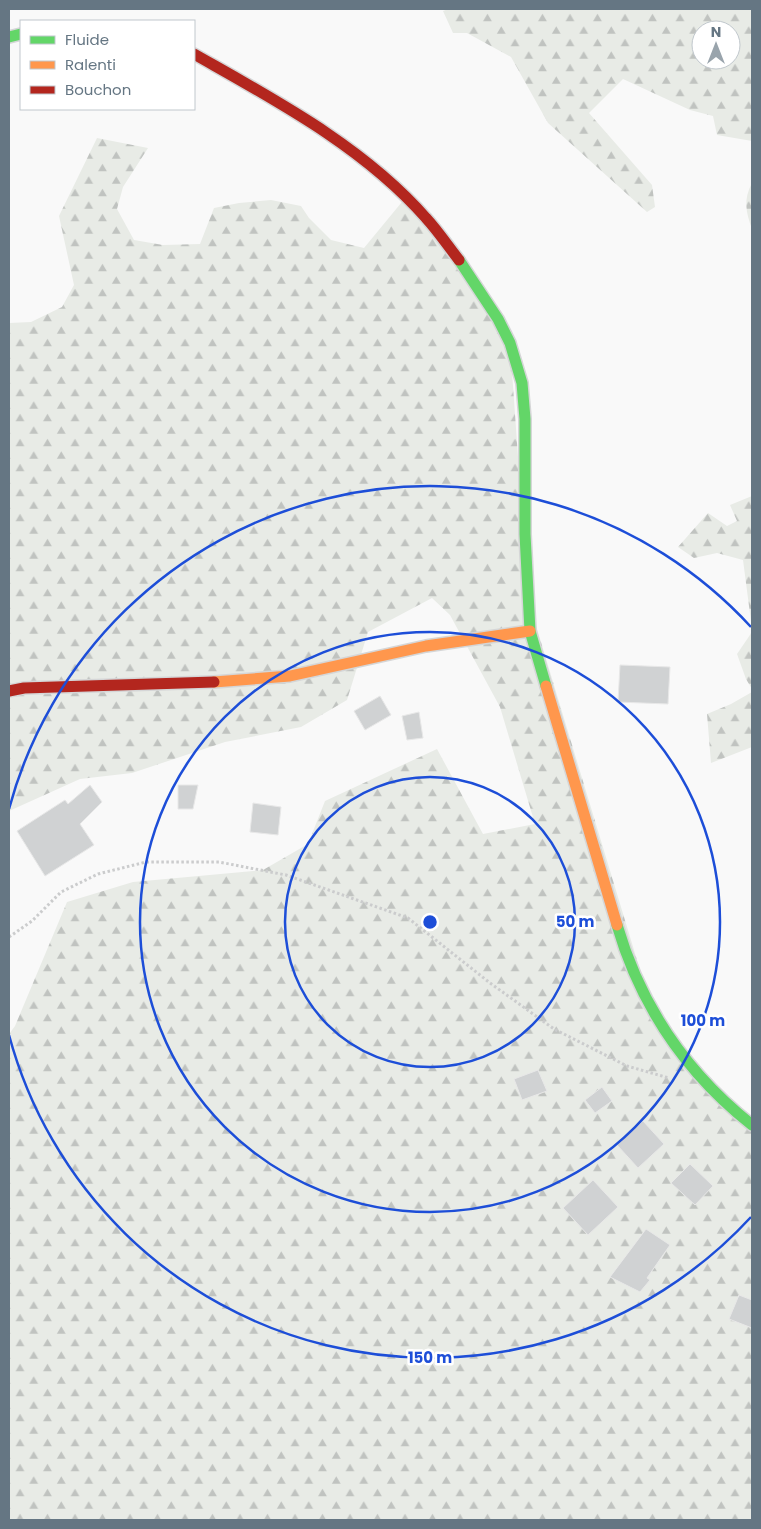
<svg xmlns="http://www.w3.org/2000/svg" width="761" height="1529" viewBox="0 0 761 1529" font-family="Poppins,sans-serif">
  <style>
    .forest { fill: url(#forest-firs); fill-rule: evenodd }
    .building { fill: #d0d2d3; stroke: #e8e8e8 }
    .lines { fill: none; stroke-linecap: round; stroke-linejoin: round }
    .fast-casing { stroke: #d5d6d7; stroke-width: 14 }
    .slow-casing { stroke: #d5d6d7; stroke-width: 14 }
    .jam-casing { stroke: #d5d6d7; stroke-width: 14 }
    .path { stroke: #cbcccd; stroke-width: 3; stroke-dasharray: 2.5 2.5; stroke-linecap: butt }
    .fast { stroke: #63d668; stroke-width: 11 }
    .slow { stroke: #ff974d; stroke-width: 11 }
    .jam { stroke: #b3261e; stroke-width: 11 }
    .ring { fill: none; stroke: #1d4ed8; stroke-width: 2.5 }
    .centre { fill: #1d4ed8; stroke: #fff; stroke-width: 2.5 }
    .ring-label { font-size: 15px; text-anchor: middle; font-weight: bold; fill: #1d4ed8; stroke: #fff; stroke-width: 5; stroke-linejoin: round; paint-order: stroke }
  </style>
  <defs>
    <pattern id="forest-firs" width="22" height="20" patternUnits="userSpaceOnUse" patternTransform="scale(1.25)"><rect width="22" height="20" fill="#e8ebe6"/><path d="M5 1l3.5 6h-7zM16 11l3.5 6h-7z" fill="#c0c3c0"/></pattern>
  </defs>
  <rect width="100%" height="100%" fill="#f9f9f9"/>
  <g class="forest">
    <path d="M448,9H752V141L717,135L713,116L690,110L623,79L589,113L652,185L655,207L647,212L548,123L511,57L467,33H453L443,11ZM701,30H731V60H701Z"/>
    <polygon points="97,138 148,148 123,187 117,209 134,240 163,245 200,244 214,208 239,203 271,200 301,206 309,218 331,240 364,248 406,197 510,343 528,599 653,1013 752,1125 752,1520 9,1520 9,1034 15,1026 67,902 133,882 263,870 308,844 325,801 437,749 483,834 535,824 500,707 450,615 432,598 368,632 347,700 301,727 225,742 132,773 80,779 9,811 9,323 31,322 62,307 74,285 59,216"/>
    <path d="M752,183V229C746,213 743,199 752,183Z"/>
    <polygon points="752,496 752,629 743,560 717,553 694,558 678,547 708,513 727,526 737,521 730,505"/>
    <polygon points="752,632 752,689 746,679 737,654"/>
    <polygon points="752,692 752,747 711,763 707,714 731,704"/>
  </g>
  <g class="building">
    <polygon points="620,665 670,667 668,704 618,702"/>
    <polygon points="380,696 391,715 365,730 354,711"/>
    <polygon points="419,712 423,738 407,740 402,716"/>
    <polygon points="90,785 102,802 80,824 94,845 45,876 17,831 65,800 68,804"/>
    <polygon points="178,785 198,785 193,809 178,809"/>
    <polygon points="253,803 281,807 278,835 250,832"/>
    <polygon points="538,1070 547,1091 522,1100 514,1079"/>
    <polygon points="602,1087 612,1101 595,1113 585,1100"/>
    <polygon points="643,1121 664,1144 638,1168 617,1145"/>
    <polygon points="690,1164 713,1186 695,1205 671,1183"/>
    <polygon points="593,1180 618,1207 588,1235 563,1208"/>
    <polygon points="646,1229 670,1245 647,1278 650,1280 640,1292 610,1277"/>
    <polygon points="739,1295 752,1300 752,1328 729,1319"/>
  </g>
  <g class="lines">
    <g class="fast-casing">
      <g id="fast">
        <polyline points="9,37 21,34"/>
        <polyline points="459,260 498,319 510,343 522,383 525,419 525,534 530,631 546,686"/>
        <path d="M617,925C641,1007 685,1072 752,1125"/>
      </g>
    </g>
    <g class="slow-casing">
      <g id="slow">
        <polyline points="214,682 290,676 426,646 530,631"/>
        <polyline points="546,686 617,925"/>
      </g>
    </g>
    <g class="jam-casing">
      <g id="jam">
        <path d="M194,54C275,100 364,147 426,218C438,231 448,246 459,260"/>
        <polyline points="9,691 24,688 214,682"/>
      </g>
    </g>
    <polyline class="path" points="9,937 32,921 61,892 98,874 146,862 219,862 286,875 408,918 490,983 554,1029 627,1066 669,1078"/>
    <use href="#fast" class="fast"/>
    <use href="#slow" class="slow"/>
    <use href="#jam" class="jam"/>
  </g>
  <g class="ring">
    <circle cx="430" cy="922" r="145"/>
    <circle cx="430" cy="922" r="290"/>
    <path d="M751 1217A436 436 0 0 1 9 1035M9 809A436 436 0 0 1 751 627"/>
  </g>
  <circle cx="430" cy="922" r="8" class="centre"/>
  <g class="ring-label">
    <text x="575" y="927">50 m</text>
    <text x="703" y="1026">100 m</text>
    <text x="430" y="1363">150 m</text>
  </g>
  <rect width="761" height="1529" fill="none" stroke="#657683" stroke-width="20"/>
  <rect x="20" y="20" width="175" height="90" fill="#ffffff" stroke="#c1c8cd"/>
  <rect x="30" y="36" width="25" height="8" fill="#63d668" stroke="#c1c8cd"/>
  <text x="65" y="45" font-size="15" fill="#657683">Fluide</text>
  <rect x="30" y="61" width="25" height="8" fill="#ff974d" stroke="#c1c8cd"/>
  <text x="65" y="70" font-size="15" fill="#657683">Ralenti</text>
  <rect x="30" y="86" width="25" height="8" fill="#b3261e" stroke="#c1c8cd"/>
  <text x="65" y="95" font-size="15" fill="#657683">Bouchon</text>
  <g transform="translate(716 45)"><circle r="24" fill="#ffffff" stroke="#c1c8cd"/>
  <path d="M0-4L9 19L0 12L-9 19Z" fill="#99a4ac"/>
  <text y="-8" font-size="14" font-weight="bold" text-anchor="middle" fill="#657683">N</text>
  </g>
</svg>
